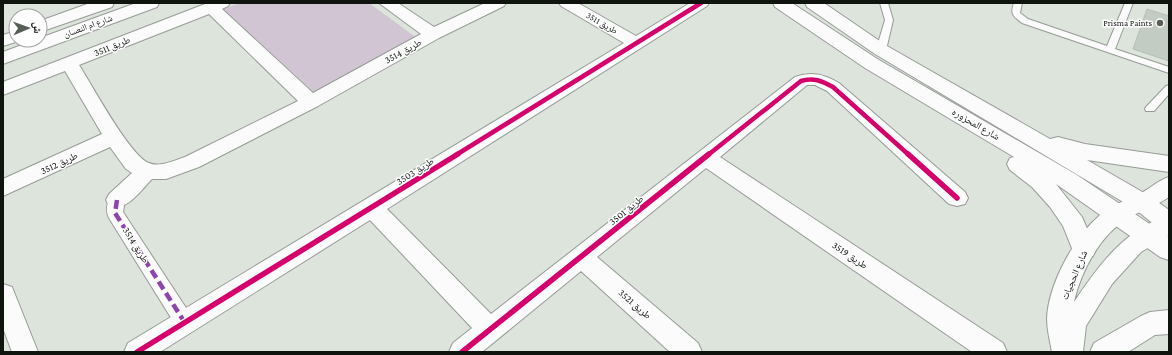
<svg xmlns="http://www.w3.org/2000/svg" width="1172" height="355" viewBox="0 0 1172 355" font-family="'Crimson Pro','Noto Naskh Arabic',serif">
  <style>
    .green { fill: #d2c5d3 }
    .building { fill: #c2ccc2; stroke: #b7beb7 }
    .lines { fill: none; stroke-linecap: round; stroke-linejoin: round }
    .service-casing { stroke: #969b96; stroke-width: 2 }
    .pedestrian-casing { stroke: #969b96; stroke-width: 2 }
    .minor-casing { stroke: #969b96; stroke-width: 2 }
    .secondary-casing { stroke: #969b96; stroke-width: 2 }
    .service { fill: #fafbfa; fill-rule: evenodd }
    .pedestrian { fill: #fafbfa; fill-rule: evenodd }
    .minor { fill: #fafbfa; fill-rule: evenodd }
    .secondary { fill: #fafbfa; fill-rule: evenodd }
    .quiet { stroke: #8e44ad; stroke-width: 4.5; stroke-dasharray: 9 4.5; stroke-linecap: butt }
    .cycleway-far1-casing { stroke: #fff; stroke-width: 6 }
    .cycleway-casing { stroke: #fff; stroke-width: 8 }
    .cycleway-far1 { stroke: #d6006c; stroke-width: 4.5 }
    .cycleway { stroke: #d6006c; stroke-width: 5.5 }
    .poi-dot { fill: #575d57; stroke: #fff; stroke-width: 1.5 }
    .labels { text-anchor: middle; dominant-baseline: central; stroke-width: 3; stroke-linejoin: round; paint-order: stroke }
    .far-street-label { font-size: 9px; fill: #0f140f; stroke: #fff }
    .far-poi-label { font-size: 9px; fill: #0f140f; stroke: #fff; text-anchor: end }
    .street-label { font-size: 10px; fill: #0f140f; stroke: #fff }
  </style>
  <rect width="100%" height="100%" fill="#dce4dc"/>
  <polygon class="green" points="240,3 369,3 421,41 316,94 223,9"/>
  <polygon class="building" points="1147,9 1169,16 1169,61 1133,49"/>
  <g class="lines">
    <g class="service-casing">
      <g id="service">
        <polygon points="880,3 888,3 893,20 886,50 881,53 876,50 885,20"/>
        <path d="M1014,3H1022L1020,13L1028,19L1107,46L1125,3H1133L1115,49L1169,67V73L1022,23C1013,16 1010,14 1014,3Z"/>
        <polygon points="1169,85 1169,94 1154,111 1146,111 1145,109 1146,107 1166,86"/>
      </g>
    </g>
    <g class="pedestrian-casing">
      <path id="pedestrian" d="M117,194L123,196L125,200L123,212L192,317L195,323L192,329L185,332L178,329L109,218C105,210 107,203 111,196Z"/>
    </g>
    <g class="minor-casing">
      <g id="minor">
        <path d="M230,3L228,6L222,9L313,93L421,34L379,3H398L434,27L485,3H506L504,6L439,38L318,106L199,167L166,179H152C140,191 127,212 109,206L106,200L109,194L132,173L126,169L110,147L3,196V179L102,134L65,71L3,95V82L205,4ZM209,14L298,101L185,157C175,160 159,168 149,163C130,156 92,85 79,65Z"/>
        <path d="M559,3H578L636,36L690,3H709L707,6L387,209L491,314L795,77C811,71 824,74 839,83L965,192L968,198L965,204L957,206L949,204L827,91L815,85H807L720,157L1003,343L1007,352H972L706,168L597,257L698,343L702,352H670L581,271L482,352H449L453,343L472,328L370,220L160,352H124L128,343L624,43L561,6Z"/>
        <path d="M1169,177V197C1156,206 1141,211 1128,218C1100,235 1081,271 1074,302C1099,265 1124,230 1169,215V235L1141,252L1112,284L1086,326L1083,352H1052C1050,341 1047,330 1047,319C1048,285 1074,237 1100,215C1112,204 1128,200 1143,192C1152,187 1159,180 1169,177Z"/>
        <polygon points="3,284 12,287 38,352 12,352 3,328"/>
      </g>
    </g>
    <g class="secondary-casing">
      <g id="secondary">
        <polygon points="90,3 114,3 112,7 40,32 40,21"/>
        <polygon points="136,3 159,3 157,7 3,64 3,52 35,40 40,40 40,38"/>
        <polygon points="773,3 792,3 879,60 1077,175 1169,237 1169,260 1160,257 1056,184 1082,217 1096,249 1093,256 1084,259 1075,256 1063,226 1050,207 1032,187 1010,170 1007,164 1010,158 1014,157 865,68 775,7"/>
        <polygon points="805,3 824,3 887,46 1050,139 1058,137 1085,144 1169,156 1169,172 1087,160 1151,197 1169,210 1169,232 1161,230 1135,209 1103,190 875,54 807,7"/>
        <polygon points="16,31 16,40 22,40 3,46 3,35"/>
        <polygon points="1169,310 1169,334 1155,335 1128,352 1090,352 1094,343 1141,316 1150,312"/>
      </g>
    </g>
    <use href="#service" class="service"/>
    <use href="#pedestrian" class="pedestrian"/>
    <use href="#minor" class="minor"/>
    <use href="#secondary" class="secondary"/>
    <polyline class="quiet" points="117,200 115,213 185,323"/>
    <g class="cycleway-far1-casing">
      <g id="cycleway-far1">
        <polyline points="456,155 701,3"/>
        <path d="M708,155L801,81C813,77 822,81 833,87L909,155"/>
      </g>
    </g>
    <g class="cycleway-casing">
      <g id="cycleway">
        <polyline points="908,154 957,198"/>
        <polyline points="137,352 458,154"/>
        <polyline points="462,352 709,154"/>
      </g>
    </g>
    <use href="#cycleway-far1" class="cycleway-far1"/>
    <use href="#cycleway" class="cycleway"/>
  </g>
  <circle class="poi-dot" cx="1160" cy="23" r="4"/>
  <g class="labels">
    <g class="far-street-label">
      <text transform="translate(602 23) rotate(30)">طريق 3511</text>
      <text transform="translate(88 26) rotate(-20)">شارع ام النعسان</text>
    </g>
    <g class="far-poi-label">
      <text x="1152" y="23">Prisma Paints</text>
    </g>
    <g class="street-label">
      <text transform="translate(112 46) rotate(-22)">طريق 3511</text>
      <text transform="translate(403 51) rotate(-29)">طريق 3514</text>
      <text transform="translate(976 124) rotate(30)">شارع المحزوره</text>
      <text transform="translate(59 163) rotate(-25)">طريق 3512</text>
      <text transform="translate(415 171) rotate(-32)">طريق 3503</text>
      <text transform="translate(626 210) rotate(-39)">طريق 3501</text>
      <text transform="translate(136 245) rotate(58)">طريق 3514</text>
      <text transform="translate(850 255) rotate(34)">طريق 3519</text>
      <text transform="translate(1074 275) rotate(-67)">شارع الحجيات</text>
      <text transform="translate(635 304) rotate(41)">طريق 3521</text>
    </g>
  </g>
  <rect width="1172" height="355" fill="none" stroke="#0f140f" stroke-width="8"/>
  <g transform="translate(28 28) rotate(88)"><circle r="19" fill="#ffffff" stroke="#9fa19f"/>
  <path d="M0-3L7 15L0 10L-7 15Z" fill="#575d57"/>
  <text y="-6" font-size="11" font-weight="bold" text-anchor="middle" fill="#0f140f">ش</text>
  </g>
</svg>
